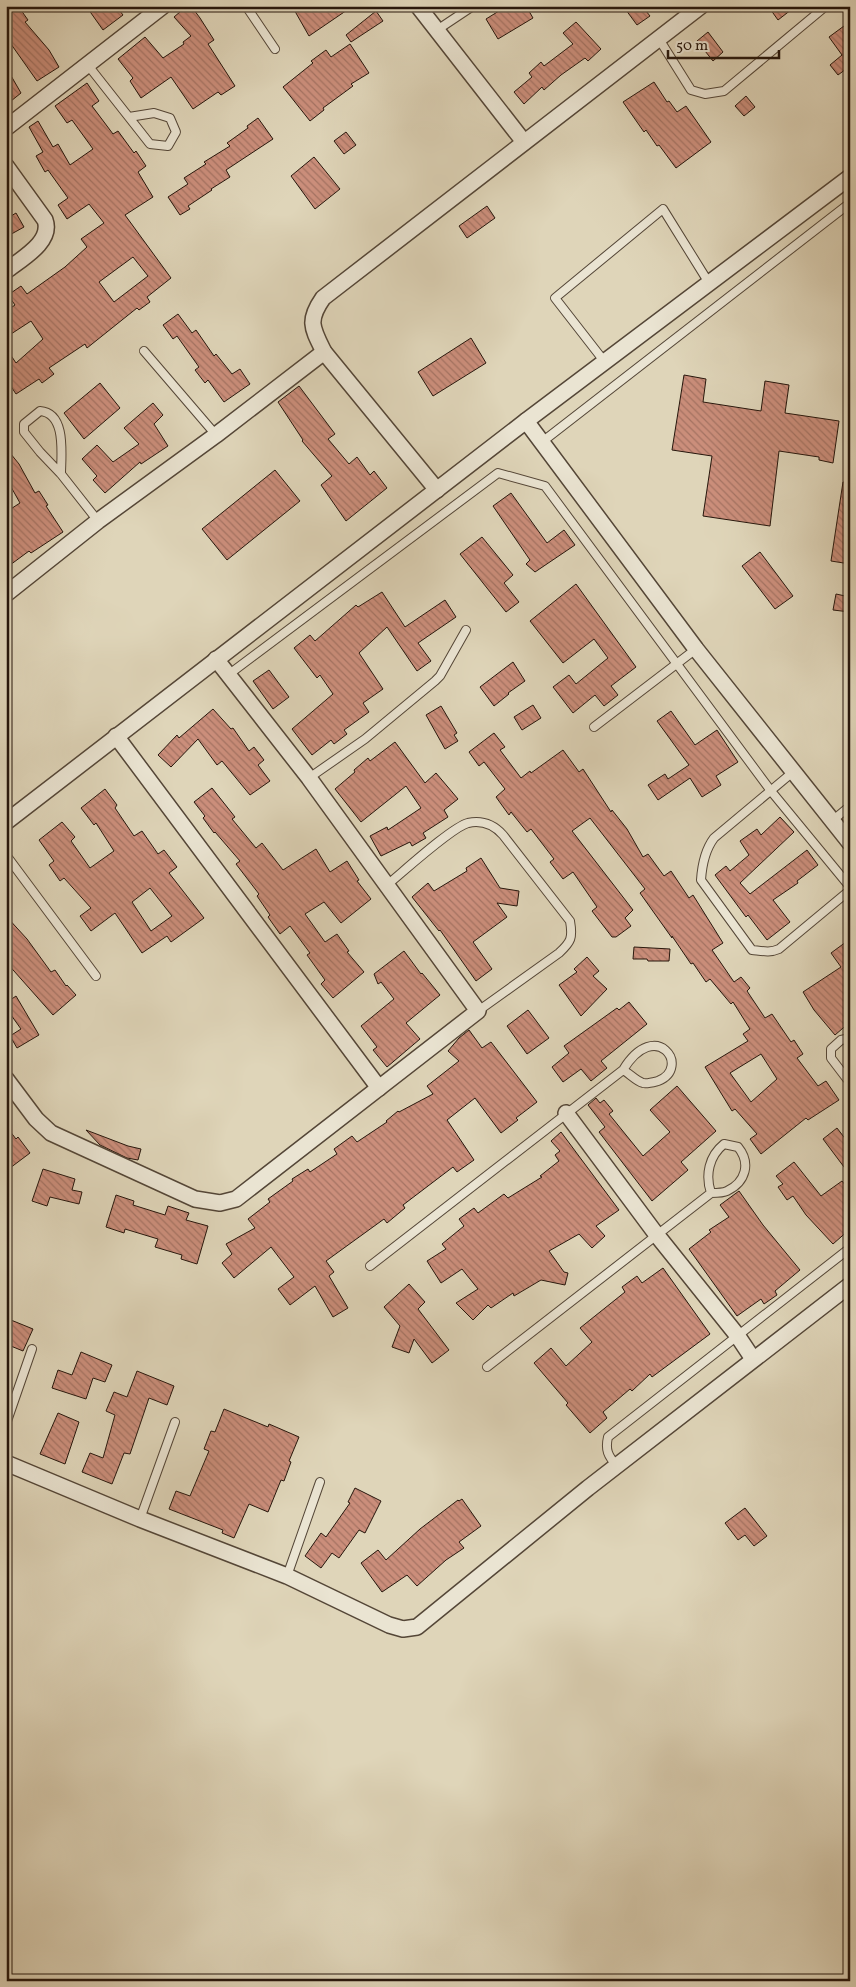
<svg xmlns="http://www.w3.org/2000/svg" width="856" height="1987" viewBox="0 0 856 1987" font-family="Vollkorn,serif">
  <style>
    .building { fill: url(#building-back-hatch); stroke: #26160c; fill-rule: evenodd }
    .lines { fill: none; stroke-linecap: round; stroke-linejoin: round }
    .lane-casing { stroke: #544637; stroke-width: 10 }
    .street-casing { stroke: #544637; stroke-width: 18 }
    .lane { stroke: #eae4d2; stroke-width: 8 }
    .street { stroke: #eae4d2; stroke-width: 15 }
  </style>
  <defs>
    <pattern id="building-back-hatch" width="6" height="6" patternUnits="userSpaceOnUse" patternTransform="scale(1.25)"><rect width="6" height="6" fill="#cb8e7b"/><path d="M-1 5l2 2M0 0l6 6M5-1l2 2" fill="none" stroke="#a57363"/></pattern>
  </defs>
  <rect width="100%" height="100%" fill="#dfd5b9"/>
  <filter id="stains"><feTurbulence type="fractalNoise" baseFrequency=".004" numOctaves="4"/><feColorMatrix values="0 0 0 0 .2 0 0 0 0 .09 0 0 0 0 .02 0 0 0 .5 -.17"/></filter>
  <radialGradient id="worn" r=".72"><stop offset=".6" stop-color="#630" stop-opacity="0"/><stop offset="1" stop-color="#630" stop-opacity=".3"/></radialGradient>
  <g class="building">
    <polygon points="14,6 18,6 28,20 25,22 49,50 59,67 37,81 6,37 6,12"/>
    <polygon points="86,6 116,6 123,15 103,30"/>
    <polygon points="187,6 191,6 200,18 214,40 208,44 235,86 221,95 218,92 193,109 171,77 141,98 130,81 133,78 118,59 145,37 163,58 184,44 183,42 191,36 174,17"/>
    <polygon points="292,6 353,6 309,36"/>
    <polygon points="507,6 526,6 533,18 498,39 486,19"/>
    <polygon points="623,6 642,6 650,16 637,25"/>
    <polygon points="768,6 796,6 778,20"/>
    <polygon points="376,11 383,21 351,42 346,35"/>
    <polygon points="576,22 601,49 588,61 585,58 561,75 544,90 542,87 524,104 514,92 532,77 529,73 541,62 544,66 573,44 563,33"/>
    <polygon points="844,26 850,33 850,66 838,75 830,65 842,55 829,37"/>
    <polygon points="708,32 723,52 713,61 697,41"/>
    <polygon points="350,44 369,73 351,84 353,86 323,108 324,110 310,121 283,87 313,63 311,61 326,50 331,57"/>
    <polygon points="6,67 21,93 6,105"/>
    <polygon points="654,82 667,102 669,101 677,112 686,106 711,142 676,168 659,145 657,146 646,130 644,132 623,102"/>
    <path d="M87,83L99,101L92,106L113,134L118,131L134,153L136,151L146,166L138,172L153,197L125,215L171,278L147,297L150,302L139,310L137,308L87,348L85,344L49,368L54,374L42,383L39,379L16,394L6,379V348L16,363L43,339L31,321L11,334L6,326V311L15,305L8,295L21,286L27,294L65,267L87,247L81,239L104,223L89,204L67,219L58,205L68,198L48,170L45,172L36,156L43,152L29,127L38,121L53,147L58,144L70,165L93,149L72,120L67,123L55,106ZM133,257L148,276L114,302L99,282Z"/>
    <polygon points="746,96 755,107 744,116 735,106"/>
    <polygon points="258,118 273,139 226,170 230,177 211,189 212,190 188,206 190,209 180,215 168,197 188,184 184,178 206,164 204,162 230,146 227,143 248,128 247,126"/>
    <polygon points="346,132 356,145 344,154 334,141"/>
    <polygon points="314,157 340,189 315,209 291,176"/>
    <polygon points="487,206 495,218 467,238 459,226"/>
    <polygon points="16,213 24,227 6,237 6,219"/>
    <polygon points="178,314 192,333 196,330 214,356 216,354 232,374 240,369 250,384 224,402 208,380 205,383 195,370 199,367 177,336 173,339 163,325"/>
    <polygon points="471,338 486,363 433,396 418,372"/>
    <polygon points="684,375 706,379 703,402 761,411 765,381 789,385 785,413 839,421 833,463 819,460 819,457 779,451 770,526 703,516 712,456 672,450"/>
    <polygon points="100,383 120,408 84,439 64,413"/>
    <polygon points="299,386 335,434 328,439 349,464 357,457 370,475 374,471 387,488 346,521 321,485 332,476 302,441 303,440 278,402"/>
    <polygon points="153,403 163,415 154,424 168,446 141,464 140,462 105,493 93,480 97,476 82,459 97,445 113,462 139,444 124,428"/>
    <polygon points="6,448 19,464 35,493 39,491 48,505 46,506 63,532 31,553 29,551 6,568 6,512 20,503 6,478"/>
    <polygon points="275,470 300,501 227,560 202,529"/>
    <polygon points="843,482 850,483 850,564 831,561"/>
    <polygon points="511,493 547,543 564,530 575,545 535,572 526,564 530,560 493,506"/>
    <polygon points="482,537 513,575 504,583 519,602 506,612 460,554"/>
    <polygon points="760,552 793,596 775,609 742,566"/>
    <polygon points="576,584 636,667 611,686 618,695 604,706 595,695 573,713 553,687 569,675 576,684 608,658 594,639 563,663 530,621"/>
    <polygon points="382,592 405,627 445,600 456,617 418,643 431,661 417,671 387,627 359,653 383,689 363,703 369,712 344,730 347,734 334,744 331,740 312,755 292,729 333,694 320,675 317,678 294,648 310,635 315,641 356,605 358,607"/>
    <polygon points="836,594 850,597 850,612 833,610"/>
    <polygon points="513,662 525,681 508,693 509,694 494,706 480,687"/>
    <polygon points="269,670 289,697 273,709 253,681"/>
    <polygon points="533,705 541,718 522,730 514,717"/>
    <polygon points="441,706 457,733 454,735 458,741 445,749 426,715"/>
    <polygon points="213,709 231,729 233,728 249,751 254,747 264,760 258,765 270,781 250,795 222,761 217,765 198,739 171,767 158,755 177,735 179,738"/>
    <polygon points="671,711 695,745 717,730 738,762 716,776 721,785 702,797 690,778 658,800 648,785 665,774 668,779 689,765 657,721"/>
    <path d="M494,733L505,747L500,750L521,778L530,771L531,773L563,750L579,772L583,769L611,812L612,810L627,829L643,857L648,854L664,876L671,871L689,898L693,895L723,943L712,950L734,982L741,977L750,988L747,991L765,1018L772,1014L791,1042L794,1040L803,1054L797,1058L818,1086L826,1081L839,1100L808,1120L806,1118L761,1154L750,1139L757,1134L735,1109L732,1111L705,1067L748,1041L743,1034L750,1029L733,1002L731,1004L710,979L706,982L693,963L691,964L672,936V938L640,893L645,889L590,818L572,831L633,910L625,918L631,926L616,937H612L592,911L597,907L573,872L563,879L550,862L554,859L531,829L527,832L511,812L509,815L496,797L505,789L484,762L479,766L469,752ZM761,1054L777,1079L751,1102L730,1073Z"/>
    <polygon points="395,742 425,783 436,773 458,799 444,810 448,817 423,833 426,838 412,846 410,842 381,856 370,836 387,827 388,830 421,808 406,786 361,822 335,789 355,772 354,770 368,758 370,761"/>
    <polygon points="212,788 235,817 232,819 256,848 262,843 283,870 316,849 330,872 347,861 359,880 357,881 371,899 341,923 324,902 305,914 325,942 337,934 349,951 347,952 364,972 333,998 321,984 325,980 307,955 310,953 290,926 280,934 268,917 270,915 257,896 259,894 236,864 240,861 215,832 214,833 203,818 205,816 194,802"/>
    <path d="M105,789L117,805L115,808L134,836L142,831L158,854L164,850L177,867L169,873L204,918L171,942L167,936L142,953L115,913L91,931L80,916L91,908L64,878L60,881L49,865L54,861L39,840L62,822L75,837L71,841L90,868L114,851L96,823L94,825L81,808ZM150,888L172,916L151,931L132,902Z"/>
    <polygon points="780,817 794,832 740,883 750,894 807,850 818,865 797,881 798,883 773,900 790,922 767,940 748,915 746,917 715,875 726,866 730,871 749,855 740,841 757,829 761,835"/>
    <polygon points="481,858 500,888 519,891 517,906 497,903 507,917 473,942 492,969 476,981 440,930 439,931 412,897 428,883 434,891 467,871 466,868"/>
    <polygon points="6,916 27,939 51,972 55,970 66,986 67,985 76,995 53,1015 6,962"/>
    <polygon points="850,939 850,1022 835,1035 814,1010 803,992 841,967 831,953"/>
    <polygon points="634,947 670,949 669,961 648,961 647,959 633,959"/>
    <polygon points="404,951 421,974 422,973 440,995 406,1023 420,1039 387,1067 373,1050 377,1047 361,1026 394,999 381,982 378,984 374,974"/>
    <polygon points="587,957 599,971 593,976 607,989 581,1016 559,985 577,972 574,969"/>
    <polygon points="16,996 39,1035 17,1048 10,1036 21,1029 6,1008 6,1003"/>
    <polygon points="629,1002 647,1024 601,1061 607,1068 591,1081 581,1069 563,1082 552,1067 569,1053 564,1046 617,1008 619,1010"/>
    <polygon points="528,1010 549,1038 527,1054 507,1026"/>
    <polygon points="469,1030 482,1048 491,1042 537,1102 516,1118 518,1120 501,1133 475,1098 447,1120 474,1160 457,1172 453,1167 403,1205 405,1208 387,1223 384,1219 326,1261 334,1272 329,1276 348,1308 333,1317 315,1286 290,1305 278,1289 294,1277 271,1247 234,1278 222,1263 232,1254 226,1244 255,1228 248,1219 270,1202 268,1199 293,1181 292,1179 308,1169 310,1172 337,1154 334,1149 352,1136 357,1142 387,1122 386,1121 398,1111 399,1112 433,1094 427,1086 459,1061 448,1051 459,1038"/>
    <polygon points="677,1086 716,1131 681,1162 688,1170 652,1201 599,1132 605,1127 588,1105 596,1098 600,1103 604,1100 613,1111 609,1114 643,1156 670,1132 650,1110"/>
    <polygon points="6,1126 16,1139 18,1137 30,1153 6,1171"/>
    <polygon points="837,1128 850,1145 850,1175 823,1139"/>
    <polygon points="86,1130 128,1146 141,1149 138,1160 127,1158 100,1145"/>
    <polygon points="561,1132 619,1210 596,1226 605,1236 592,1248 579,1234 549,1251 564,1272 568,1273 565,1285 541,1280 514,1296 513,1293 491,1308 488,1305 473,1320 456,1303 478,1289 462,1269 441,1283 427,1261 446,1249 442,1244 464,1226 459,1219 474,1208 478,1213 504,1194 508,1198 542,1177 540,1176 559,1161 555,1155 560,1151 551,1141"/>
    <polygon points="794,1162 821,1196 842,1181 850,1191 850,1229 833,1244 806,1215 793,1196 787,1200 778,1187 783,1184 776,1176"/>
    <polygon points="43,1169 75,1179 72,1190 82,1192 79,1204 50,1197 47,1206 32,1201"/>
    <polygon points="739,1191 763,1225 800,1270 775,1291 777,1295 764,1304 761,1299 737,1316 689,1249 711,1232 709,1230 729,1217 720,1205"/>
    <polygon points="116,1195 134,1201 133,1205 165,1215 168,1206 189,1213 186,1220 208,1226 197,1264 181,1259 182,1255 155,1247 158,1239 125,1229 124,1233 106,1227"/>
    <polygon points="663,1268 710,1334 652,1377 650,1374 632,1391 630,1389 603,1412 607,1418 590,1433 566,1405 568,1403 534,1363 551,1348 566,1366 592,1342 580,1328 625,1292 622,1287 637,1276 642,1283"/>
    <polygon points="409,1284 425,1302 418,1309 449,1350 432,1363 414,1339 409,1353 392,1347 400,1326 384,1307"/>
    <polygon points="6,1318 33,1329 23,1351 6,1344"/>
    <polygon points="81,1352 112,1365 105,1382 93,1378 86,1399 52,1388 58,1370 72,1375"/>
    <polygon points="137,1371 174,1386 167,1405 149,1398 130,1454 124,1453 112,1484 82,1472 90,1453 103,1458 115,1415 106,1411 114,1392 127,1397"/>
    <polygon points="224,1409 268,1427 269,1424 299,1437 289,1461 291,1462 284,1481 281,1480 268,1512 249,1504 234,1538 222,1533 223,1530 169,1509 176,1491 190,1496 209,1451 204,1449 211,1431 215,1432"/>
    <polygon points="58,1413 79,1422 65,1464 40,1454"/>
    <polygon points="355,1488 381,1501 365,1533 359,1530 339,1558 332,1553 321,1568 305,1556 321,1533 326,1537 350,1503 348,1502"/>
    <polygon points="462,1499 481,1526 459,1542 464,1548 446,1560 417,1586 407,1575 382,1592 361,1563 378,1550 386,1560 420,1529 458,1500 459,1501"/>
    <polygon points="745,1508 767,1536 754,1546 745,1535 738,1540 725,1523"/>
  </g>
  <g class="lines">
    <g class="lane-casing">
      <g id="lane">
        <polyline points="246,6 275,49"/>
        <polyline points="437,30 473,6"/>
        <polyline points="659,39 691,90 705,94 724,91 826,6"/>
        <polyline points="87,64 150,144 168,146 176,132 170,118 154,113 129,117"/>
        <polyline points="144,351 216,435"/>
        <polyline points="604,361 555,298 663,209 709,283"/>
        <polyline points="542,442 850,203"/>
        <path d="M61,474C61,456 67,413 40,411L24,424V432L40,452L61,474L98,521"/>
        <polyline points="228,675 498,473 545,486 771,791 850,887"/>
        <polyline points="594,727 696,649"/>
        <path d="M793,772L714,838C705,850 702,865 701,880L752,950C762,951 770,953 779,949L850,890"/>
        <polyline points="309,778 365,739 435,681 440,676 466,630"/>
        <polyline points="832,821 850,806"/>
        <polyline points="6,855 96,976"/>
        <path d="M387,885C403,872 452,827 468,823C482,820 494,825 503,835L570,921C573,938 571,942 559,953L478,1011"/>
        <polyline points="850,1038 841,1040 831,1049 831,1058 847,1079 850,1079"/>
        <path d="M370,1266L623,1070C656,1016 692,1068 658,1081C654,1082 647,1084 643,1083C636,1081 629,1073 623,1070"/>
        <path d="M487,1367L711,1193C716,1193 723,1193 727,1191C746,1182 751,1163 738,1147L724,1144C709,1156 705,1175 711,1193"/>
        <polyline points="6,1424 32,1349"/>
        <path d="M617,1466C608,1456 605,1450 608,1437L850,1248"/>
        <polyline points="140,1519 175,1422"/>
        <polyline points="287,1576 320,1482"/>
      </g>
    </g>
    <g class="street-casing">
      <g id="street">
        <polyline points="418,6 524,142"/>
        <polyline points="6,128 163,6"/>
        <path d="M6,166L45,220C53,242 21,259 6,271"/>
        <polyline points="526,421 696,649 850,843"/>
        <path d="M437,490L324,352C312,328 307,321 323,298L701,6"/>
        <polyline points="6,594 98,521 216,435 324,352"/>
        <polyline points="116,736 379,1088"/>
        <polyline points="6,822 526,421 850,177"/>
        <polyline points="6,1079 36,1119 51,1133 195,1199 220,1203 236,1199 478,1011 309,778 216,659"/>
        <polyline points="566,1113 656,1234 737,1335 753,1359"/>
        <polyline points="6,1463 140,1519 287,1576 389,1625 403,1629 417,1627 588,1488 850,1285"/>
      </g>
    </g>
    <use href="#lane" class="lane"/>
    <use href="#street" class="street"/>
  </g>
  <rect width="856" height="1987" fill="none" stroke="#dfd5b9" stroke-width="25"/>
  <rect x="8" y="8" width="841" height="1972" fill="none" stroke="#26160c" stroke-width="2.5"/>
  <rect x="12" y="12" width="831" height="1962" fill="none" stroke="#26160c"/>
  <path d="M668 50v8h111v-8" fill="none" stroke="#26160c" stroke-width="2.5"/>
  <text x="676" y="50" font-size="15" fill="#26160c" stroke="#eae4d2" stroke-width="4" paint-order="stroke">50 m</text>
  <rect width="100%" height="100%" filter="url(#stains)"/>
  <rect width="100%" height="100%" fill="url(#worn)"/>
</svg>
